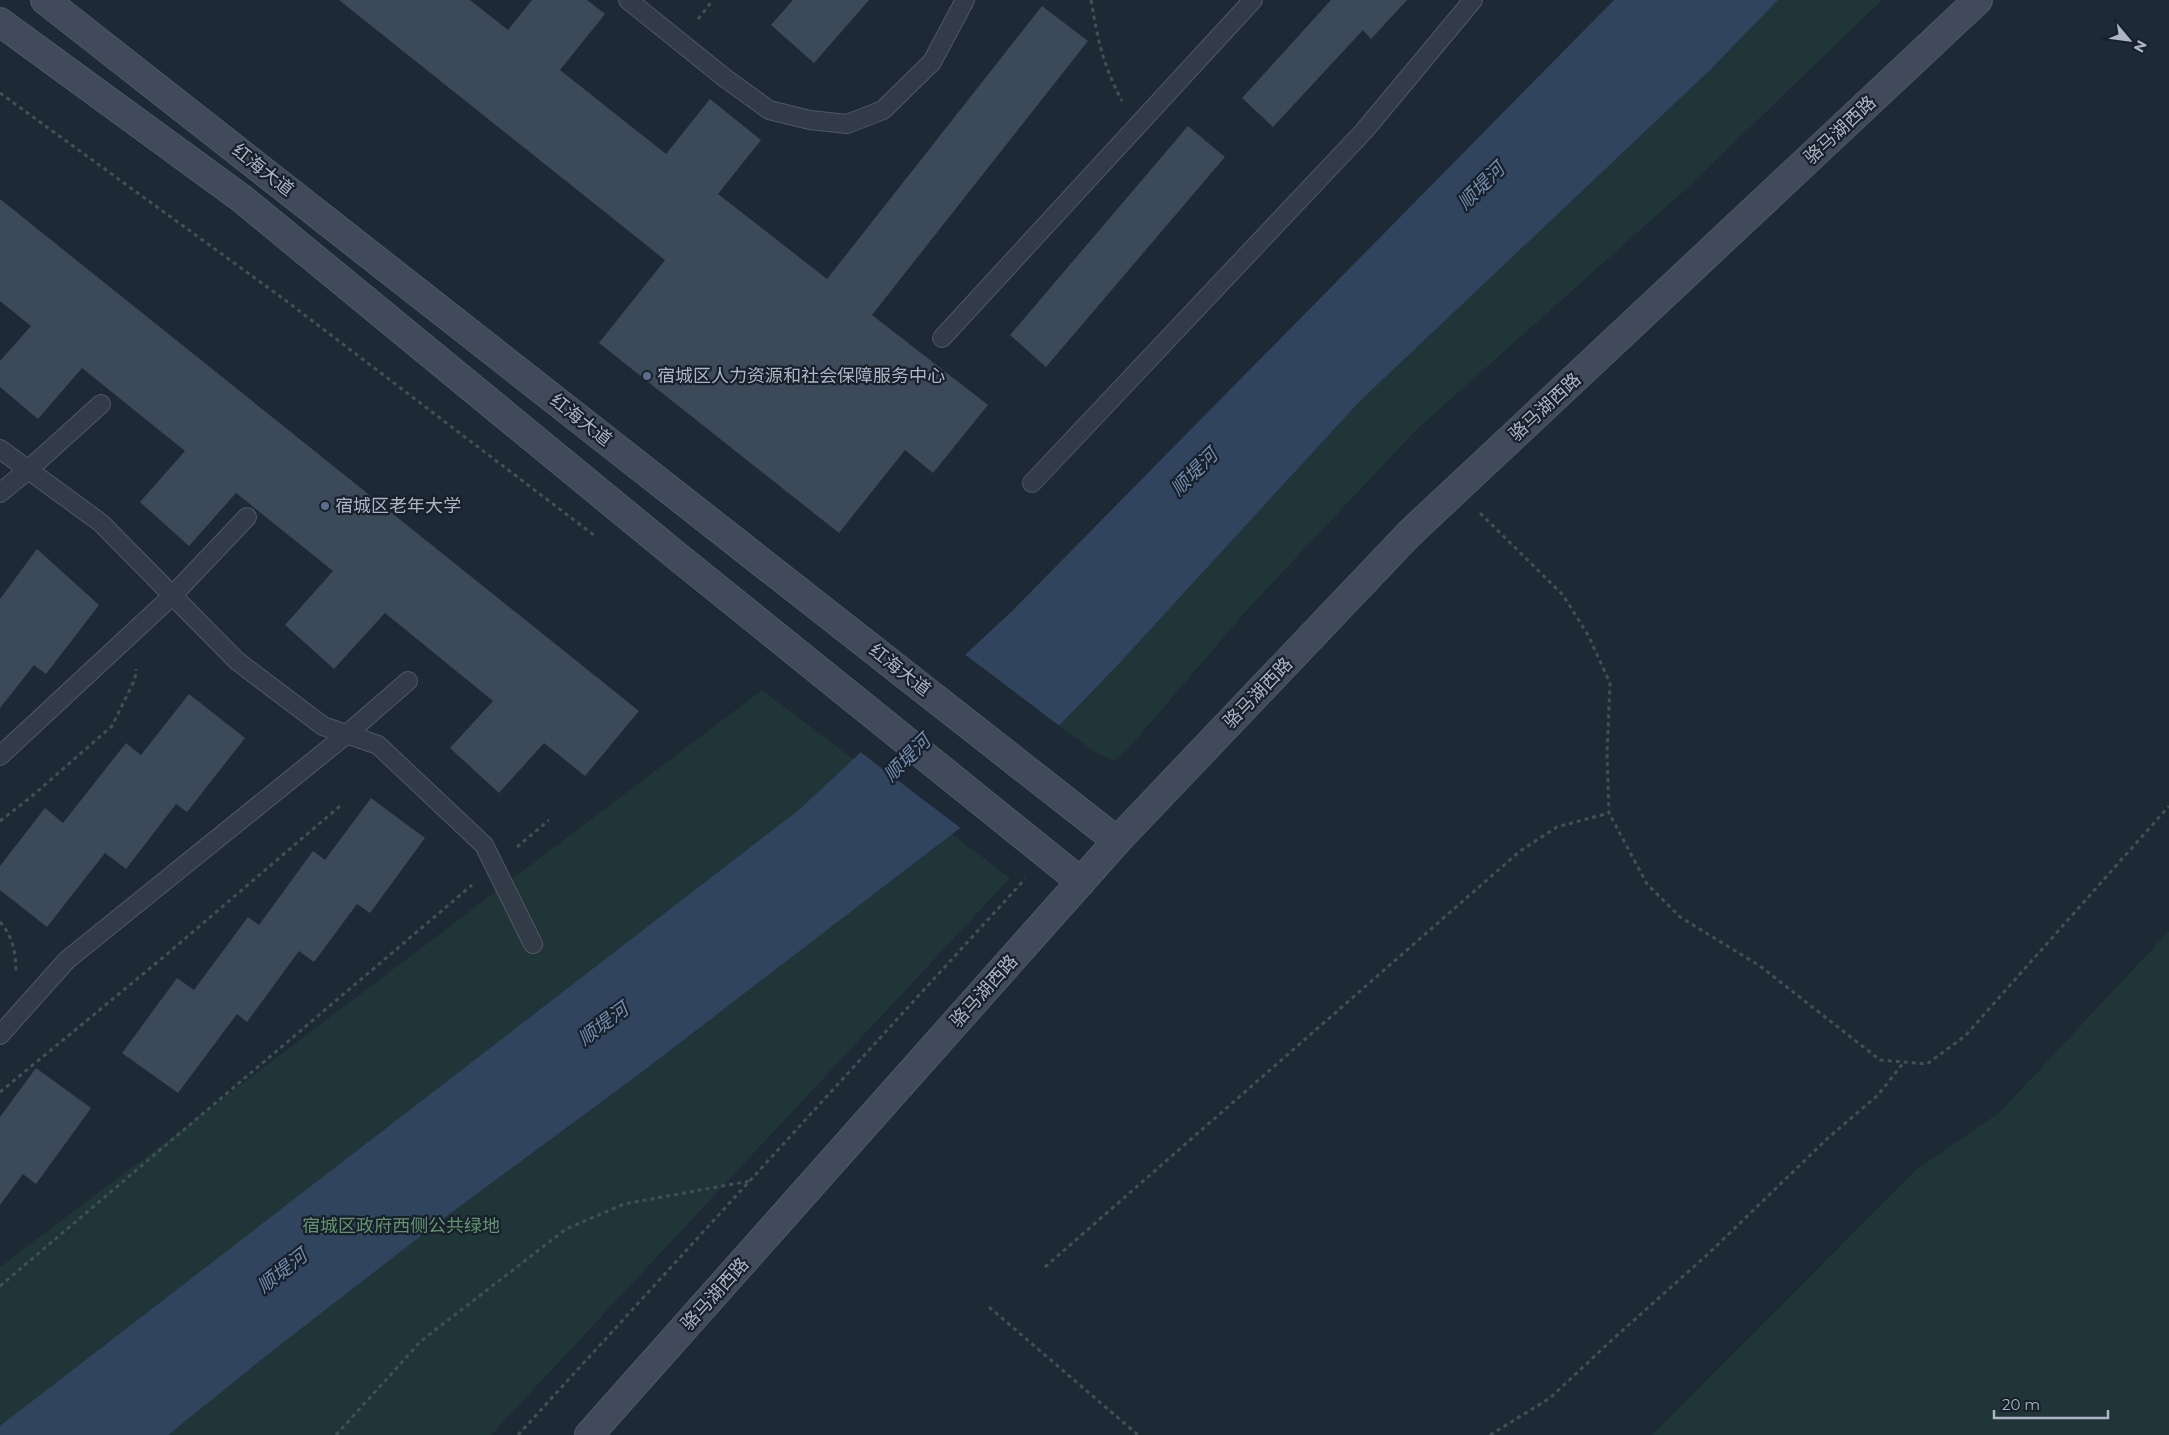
<svg xmlns="http://www.w3.org/2000/svg" width="2169" height="1435" viewBox="0 0 2169 1435" font-family="Montserrat,'Noto Sans SC',sans-serif">
  <style>
    .green { fill: #203537 }
    .water { fill: #31445e }
    .pier { fill: #1e2936 }
    .building { fill: #3c4959 }
    .lines { fill: none; stroke-linecap: round; stroke-linejoin: round }
    .lane-casing { stroke: #4f5865; stroke-width: 20 }
    .secondary-casing { stroke: #4f5865; stroke-width: 30 }
    .path { stroke: #3e5255; stroke-width: 3; stroke-dasharray: 4 4; stroke-linecap: butt }
    .lane { stroke: #323b47; stroke-width: 18 }
    .secondary { stroke: #404a5a; stroke-width: 28 }
    .service-dot { fill: #5c6f8a; stroke: #17202b; stroke-width: 2 }
    .labels { text-anchor: middle; dominant-baseline: central; stroke-width: 4.5; stroke-linejoin: round; paint-order: stroke }
    .street-label { font-size: 18px; fill: #abb5c4; stroke: #17202b }
    .poi-label { font-size: 18px; fill: #abb5c4; stroke: #17202b; text-anchor: start }
    .park-label { font-size: 18px; fill: #63946e; stroke: #17202b }
    .water-label { font-size: 19px; font-style: italic; fill: #738dae; stroke: #17202b }
  </style>
  <rect width="100%" height="100%" fill="#1e2936"/>
  <g class="green">
    <polygon points="1778,0 1882,0 1685,190 1416,430 1247,610 1127,750 1113,761 1097,753 1059,726 1115,668 1360,401 1710,70"/>
    <polygon points="762,690 1010,878 491,1435 0,1435 0,1267"/>
    <polygon points="2169,931 2169,1435 1652,1435 1916,1170 2000,1112"/>
  </g>
  <polygon class="water" points="1614,0 1778,0 1710,70 1360,401 1115,668 960,828 643,1071 440,1221 267,1355 168,1435 0,1435 0,1426 800,809 1011,612"/>
  <polygon class="pier" points="963,653 1061,727 962,829 859,751"/>
  <g class="building">
    <polygon points="339,0 470,0 508,30 532,0 587,0 605,14 560,70 666,154 710,99 761,140 718,194 827,279 1042,6 1088,41 872,315 988,405 933,473 905,450 839,533 599,343 665,260"/>
    <polygon points="793,0 869,0 814,63 771,25"/>
    <polygon points="1331,0 1407,0 1371,39 1363,30 1273,127 1242,98"/>
    <polygon points="1188,126 1225,157 1046,367 1010,335"/>
    <polygon points="0,199 639,711 585,776 544,743 499,793 450,748 493,701 385,613 334,669 285,625 333,571 236,493 189,546 140,502 185,451 82,368 38,419 0,387 0,361 31,326 0,301"/>
    <polygon points="37,549 99,605 46,674 34,665 0,708 0,599"/>
    <polygon points="189,694 245,738 187,812 176,804 126,869 105,853 47,927 0,890 0,866 45,808 63,823 126,743 141,755"/>
    <polygon points="371,798 425,838 370,913 357,904 314,962 299,951 247,1022 237,1014 178,1093 122,1053 177,978 194,990 248,917 259,925 313,851 325,860"/>
    <polygon points="36,1068 91,1108 36,1184 23,1174 0,1205 0,1117"/>
  </g>
  <g class="lines">
    <g class="lane-casing">
      <g id="lane">
        <polyline points="628,0 725,78 769,110 810,120 847,124 883,110 932,62 965,0"/>
        <polyline points="942,338 1253,0"/>
        <polyline points="0,449 101,523 237,661 323,726 378,745 484,845 533,944"/>
        <polyline points="1032,483 1364,131 1473,0"/>
        <polyline points="0,493 28,470 101,404"/>
        <polyline points="0,756 172,596 247,517"/>
        <polyline points="0,1035 67,960 347,734 408,681"/>
      </g>
    </g>
    <g class="secondary-casing">
      <g id="secondary">
        <polyline points="45,0 1117,841"/>
        <polyline points="0,22 241,198 678,557 1081,882"/>
        <polyline points="589,1435 1117,841 1409,534 1978,0"/>
      </g>
    </g>
    <g class="path">
      <path d="M1091,0C1098,41 1103,65 1122,101"/>
      <polyline points="698,19 713,0"/>
      <polyline points="0,93 281,297 595,536"/>
      <polyline points="1480,513 1563,595 1588,635 1610,683 1607,754 1609,813 1647,884 1680,917 1760,966 1880,1060 1927,1064 1965,1036 2169,806"/>
      <polyline points="0,821 31,797 112,726 135,679 136,669"/>
      <polyline points="517,847 549,820"/>
      <path d="M0,922C13,936 16,954 16,973"/>
      <polyline points="0,1092 160,960 340,806"/>
      <polyline points="1045,1267 1520,851 1557,827 1609,813"/>
      <polyline points="0,1286 472,885"/>
      <polyline points="989,1307 1138,1435"/>
      <polyline points="336,1435 421,1341 566,1229 624,1204 750,1181"/>
      <polyline points="518,1435 1025,879"/>
      <polyline points="1490,1435 1550,1398 1614,1338 1707,1255 1828,1138 1878,1095 1904,1062"/>
    </g>
    <use href="#lane" class="lane"/>
    <use href="#secondary" class="secondary"/>
  </g>
  <g class="service-dot">
    <circle cx="647" cy="376" r="5"/>
    <circle cx="325" cy="506" r="5"/>
  </g>
  <g class="labels">
    <g class="street-label">
      <text transform="translate(1840 130) rotate(-43)">骆马湖西路</text>
      <text transform="translate(263 170) rotate(38)">红海大道</text>
      <text transform="translate(1545 407) rotate(-43)">骆马湖西路</text>
      <text transform="translate(581 420) rotate(38)">红海大道</text>
      <text transform="translate(900 670) rotate(38)">红海大道</text>
      <text transform="translate(1258 693) rotate(-46)">骆马湖西路</text>
      <text transform="translate(984 991) rotate(-48)">骆马湖西路</text>
      <text transform="translate(715 1294) rotate(-48)">骆马湖西路</text>
    </g>
    <g class="poi-label">
      <text x="657" y="376">宿城区人力资源和社会保障服务中心</text>
      <text x="335" y="506">宿城区老年大学</text>
    </g>
    <g class="park-label">
      <text x="401" y="1226">宿城区政府西侧公共绿地</text>
    </g>
    <g class="water-label">
      <text transform="translate(1481 186) rotate(-45)">顺堤河</text>
      <text transform="translate(1194 472) rotate(-45)">顺堤河</text>
      <text transform="translate(907 758) rotate(-45)">顺堤河</text>
      <text transform="translate(603 1024) rotate(-37)">顺堤河</text>
      <text transform="translate(282 1271) rotate(-38)">顺堤河</text>
    </g>
  </g>
  <g transform="translate(2129 40) rotate(119)" stroke="#17202b" stroke-width="4" paint-order="stroke">
  <path d="M0-4L9 19L0 12L-9 19Z" fill="#abb5c4"/>
  <text y="-8" font-size="14" font-weight="bold" text-anchor="middle" fill="#abb5c4">N</text>
  </g>
  <path d="M1994 1410v8h114v-8" fill="none" stroke="#abb5c4" stroke-width="2.5"/>
  <text x="2002" y="1410" font-size="15" fill="#abb5c4" stroke="#17202b" stroke-width="4" paint-order="stroke">20 m</text>
</svg>
